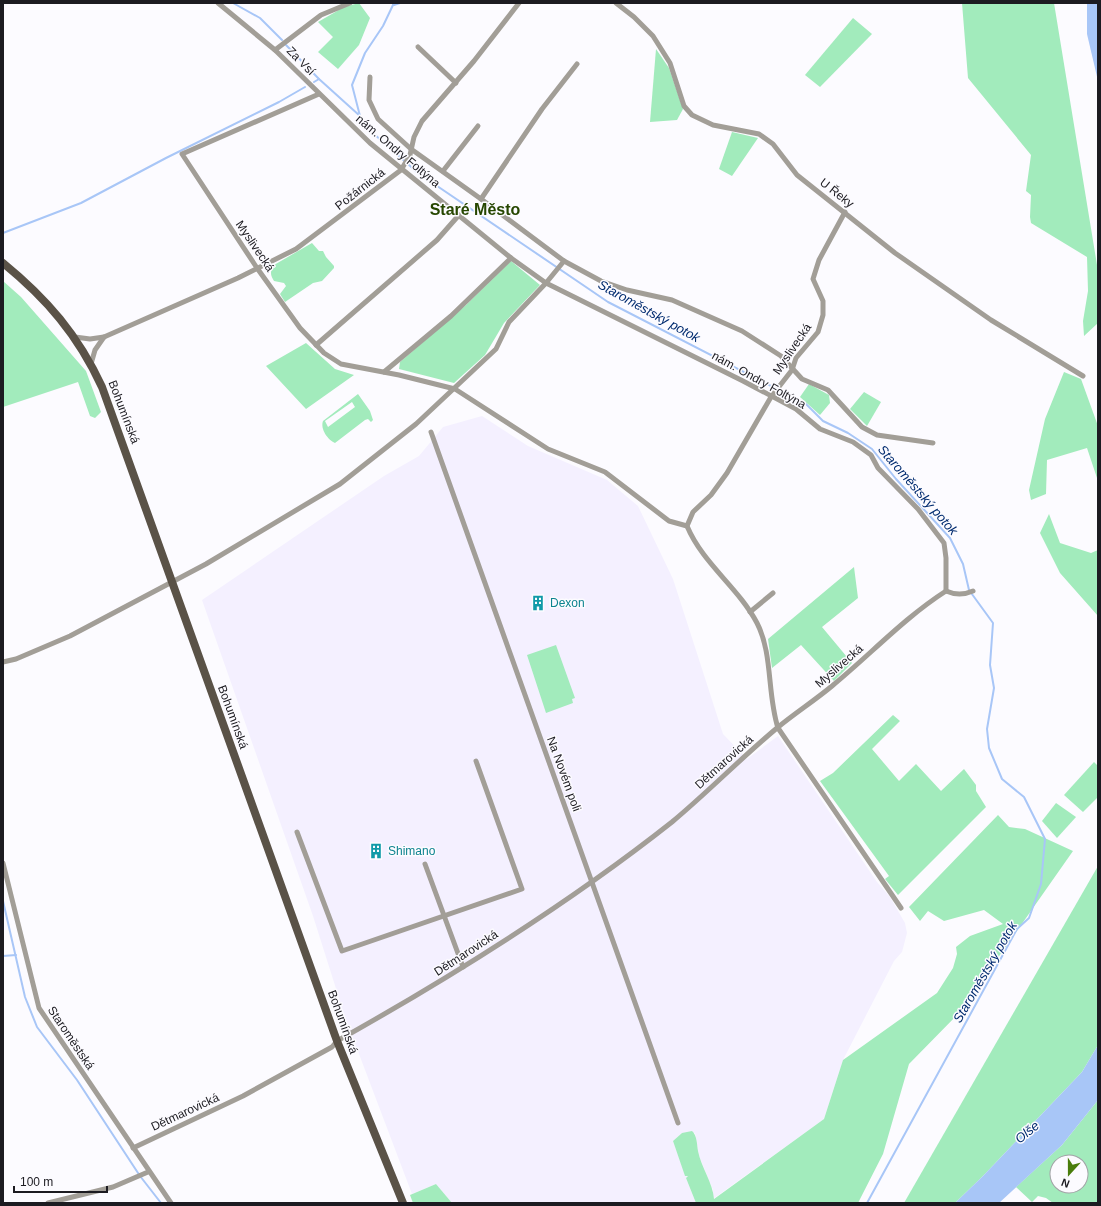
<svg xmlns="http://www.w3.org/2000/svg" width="1101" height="1206" viewBox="0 0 1101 1206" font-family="Arial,sans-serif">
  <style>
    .built { fill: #f4f0ff }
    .green { fill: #a2ebbc; fill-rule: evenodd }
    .water { fill: #a8c6f7 }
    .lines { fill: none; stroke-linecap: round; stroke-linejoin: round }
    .stream { stroke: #a8c6f7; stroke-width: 2 }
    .street { stroke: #a29e97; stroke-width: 5 }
    .primary { stroke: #5a5247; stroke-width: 8 }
    .labels { text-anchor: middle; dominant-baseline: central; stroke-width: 3; stroke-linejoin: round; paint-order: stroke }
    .street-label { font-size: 12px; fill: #1c1b21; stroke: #fcfbff }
    .culture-label { font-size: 12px; fill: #0d838f; stroke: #fcfbff; text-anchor: start }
    .water-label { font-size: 13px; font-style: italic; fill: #012b6f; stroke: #fcfbff }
    .district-label { font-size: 16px; font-weight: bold; fill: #264600; stroke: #fcfbff }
  </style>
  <rect width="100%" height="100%" fill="#fcfbff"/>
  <polygon class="built" points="482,416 528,446 607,480 638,506 673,579 723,734 747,759 778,736 877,882 890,897 905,923 907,933 902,952 894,961 843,1060 824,1119 713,1199 713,1190 699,1156 695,1133 682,1133 673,1141 685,1175 688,1176 686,1178 696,1203 452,1203 436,1184 412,1194 345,1017 313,916 202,600 384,476 419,456 443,427"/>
  <g class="green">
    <polygon points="359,3 370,18 359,45 338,69 318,52 333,37 318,22 344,7"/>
    <polygon points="962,3 1054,3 1098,271 1098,323 1084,336 1083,321 1088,291 1087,257 1031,223 1030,217 1031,195 1026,191 1031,155 968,78"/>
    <polygon points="853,18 872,34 820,87 805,75"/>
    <polygon points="656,49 669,68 683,109 677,120 650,122"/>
    <polygon points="732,132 758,138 732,176 719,169"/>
    <path d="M312,243L319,251H323L326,257L334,266V268L322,281L313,283L285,302L280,294L286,286L284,283L274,281C270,275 270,271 274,265Z"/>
    <polygon points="511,261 540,285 504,323 485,355 454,383 399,369 400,362 466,305"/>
    <polygon points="3,281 21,297 86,371 101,412 95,418 90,416 78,382 3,407"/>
    <polygon points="306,343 335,369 354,375 306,409 266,366"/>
    <polygon points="1064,372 1081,379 1098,426 1098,481 1087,448 1047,460 1046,494 1031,500 1029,490 1045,419"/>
    <polygon points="809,384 829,395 830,403 820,415 800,397"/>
    <polygon points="864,392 881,402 867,426 850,409"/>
    <path d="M358,394L370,411L373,420L371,422L368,419L365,420L335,443C328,440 320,429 323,421ZM352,402L355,407L328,427L325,421Z"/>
    <polygon points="1049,514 1060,543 1091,553 1098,550 1098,616 1060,573 1040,533"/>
    <polygon points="854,567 858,598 822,627 852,663 834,681 801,645 772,668 768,639"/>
    <polygon points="556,645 575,698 572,699 573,703 546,713 527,655"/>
    <polygon points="893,715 900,721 872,749 899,781 916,764 941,791 964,769 976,785 976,791 986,807 898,895 885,879 889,876 820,781 833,773"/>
    <polygon points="1094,762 1098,766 1098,797 1083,812 1064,795"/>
    <polygon points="1056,803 1076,817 1057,838 1042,821"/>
    <path d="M998,815L1009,827L1025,829L1073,851L960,1012L909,1064L883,1154L858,1203H696L686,1178L688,1176H685L673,1141L682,1133L692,1131C697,1135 697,1145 698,1151C701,1167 713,1183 714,1199L824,1119L843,1060L937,993L953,968L957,954L956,947L970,936L1003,924L984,910L944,921L928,911L920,921L909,907Z"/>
    <polygon points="1098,866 1098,1045 1082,1072 983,1176 955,1203 904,1203"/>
    <path d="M1098,1100V1203H1053L1046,1198L1038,1196L1032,1202L1016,1187L1062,1145ZM1057,1162H1081V1186H1057Z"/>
    <polygon points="436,1184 452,1203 413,1203 410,1195"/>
  </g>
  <g class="water">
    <polygon points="1087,3 1098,3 1098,81 1087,34"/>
    <polygon points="1098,1045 1098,1100 1062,1145 999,1203 955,1203 983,1176 1082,1072"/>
  </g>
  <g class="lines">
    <g class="stream">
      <polyline points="233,3 260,18 282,40"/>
      <polyline points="393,3 393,5 383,26 365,53 352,85 360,116 374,134 418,173 608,302 806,404 823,421 848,433 872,449 896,479 950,538 963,564 969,590 993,623 990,665 994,688 987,729 989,748 1002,779 1024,797 1045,839 1041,884 1029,918 1017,929 867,1203"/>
      <polyline points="394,5 400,3"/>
      <polyline points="286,45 319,79"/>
      <polyline points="314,82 319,79 360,116"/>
      <polyline points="3,233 81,203 166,158 279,102 305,87"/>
      <polyline points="3,901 25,997 37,1027 77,1080 140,1176 161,1203"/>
      <polyline points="3,956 16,955"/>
    </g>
    <g class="street">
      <polyline points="218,3 275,50 370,143 511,258 546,283 743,381 796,409 820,429 853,442 871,455 878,468 918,509 944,543 946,558 946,591"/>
      <polyline points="616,3 634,17 653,36 670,63 684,106 692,115 713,125 759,134 773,144 797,175 895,253 991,320 1083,376"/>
      <polyline points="418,47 456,83"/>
      <polyline points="275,50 321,15 350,3"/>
      <polyline points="370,77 369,100 378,119 411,149 481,199 564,261 601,281 627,290 672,300 742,331 781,356 802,379 828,390 862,427 877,435 933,443"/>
      <polyline points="319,94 182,154 257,268 300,328 324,353 341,364 399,375 455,389 548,449 605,472 669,521 687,526"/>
      <polyline points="443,171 478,126"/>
      <polyline points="481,199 542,109 577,64"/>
      <path d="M845,212L819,260L813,279L823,301V315L818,332L796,358L792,370L771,397L727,473L711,495L693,512L687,526C703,564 738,587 757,623C773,654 767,694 778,728L901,908"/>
      <polyline points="75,337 90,339 104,337"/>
      <polyline points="316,345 437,240 459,215"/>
      <polyline points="91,364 95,350 104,337 238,278 296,249 401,170 410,155 414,137 422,121 474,61 519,3"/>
      <polyline points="384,372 451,316 511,258"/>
      <polyline points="431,432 678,1123"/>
      <path d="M946,591C955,595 964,595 973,591"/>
      <polyline points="750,612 773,593"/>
      <polyline points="3,662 16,659 70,636 206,564 340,484 416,424 496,349 509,322 546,283 564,261"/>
      <polyline points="297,832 342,951 522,889 476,761"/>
      <polyline points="3,863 39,1008 171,1203"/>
      <polyline points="425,864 463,967"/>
      <path d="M133,1148L243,1096L332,1047L337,1041C453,976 567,905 672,822C708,792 741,758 777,728C795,713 814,701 832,686C871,654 904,618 946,591"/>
      <polyline points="48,1203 113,1187 148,1172"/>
    </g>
    <path class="primary" d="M3,263C47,299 78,335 102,387L337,1041L403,1203"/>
  </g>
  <defs>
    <g id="building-bare" transform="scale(1.2)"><path d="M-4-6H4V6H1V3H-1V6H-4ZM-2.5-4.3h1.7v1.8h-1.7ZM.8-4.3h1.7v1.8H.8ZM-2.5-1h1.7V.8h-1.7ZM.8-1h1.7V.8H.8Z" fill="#0f9aa8" stroke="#fcfbff" stroke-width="2.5" paint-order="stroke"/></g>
  </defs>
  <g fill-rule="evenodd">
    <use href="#building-bare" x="538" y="603"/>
    <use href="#building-bare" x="376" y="851"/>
  </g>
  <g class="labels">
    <g class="street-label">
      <text transform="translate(301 61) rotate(45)">Za Vsí</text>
      <text transform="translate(398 151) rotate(40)">nám. Ondry Foltýna</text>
      <text transform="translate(360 189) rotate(-38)">Požárnická</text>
      <text transform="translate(837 193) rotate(38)">U Řeky</text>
      <text transform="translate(255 246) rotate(56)">Myslivecká</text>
      <text transform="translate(792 349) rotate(-56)">Myslivecká</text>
      <text transform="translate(759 380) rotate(29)">nám. Ondry Foltýna</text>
      <text transform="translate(124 412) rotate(69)">Bohumínská</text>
      <text transform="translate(839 666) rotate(-41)">Myslivecká</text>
      <text transform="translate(233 717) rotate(70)">Bohumínská</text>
      <text transform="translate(724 762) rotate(-42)">Dětmarovická</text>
      <text transform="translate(564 774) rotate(70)">Na Novém poli</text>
      <text transform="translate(466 953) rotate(-33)">Dětmarovická</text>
      <text transform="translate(343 1022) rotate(70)">Bohumínská</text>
      <text transform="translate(71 1038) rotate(56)">Staroměstská</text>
      <text transform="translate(185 1112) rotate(-25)">Dětmarovická</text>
    </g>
    <g class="culture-label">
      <text x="550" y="603">Dexon</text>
      <text x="388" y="851">Shimano</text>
    </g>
    <g class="water-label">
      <text transform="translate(649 311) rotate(29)">Staroměstský potok</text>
      <text transform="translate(918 490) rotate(49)">Staroměstský potok</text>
      <text transform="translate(985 972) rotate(-60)">Staroměstský potok</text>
      <text transform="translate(1027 1132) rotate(-39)">Olše</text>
    </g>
    <g class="district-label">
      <text x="475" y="209">Staré Město</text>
    </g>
  </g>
  <rect width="1101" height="1206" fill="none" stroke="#1c1b21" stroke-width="8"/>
  <g transform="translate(1069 1174) rotate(201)"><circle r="19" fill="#fcfbff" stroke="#a2a1a6"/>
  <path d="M0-3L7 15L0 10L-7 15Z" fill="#4a7d0c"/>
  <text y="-6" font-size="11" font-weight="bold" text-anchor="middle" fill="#1c1b21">N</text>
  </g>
  <path d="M14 1186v6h93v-6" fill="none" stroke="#1c1b21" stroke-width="2"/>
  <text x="20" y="1186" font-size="12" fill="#1c1b21" stroke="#fcfbff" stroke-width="3" paint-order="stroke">100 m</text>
</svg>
